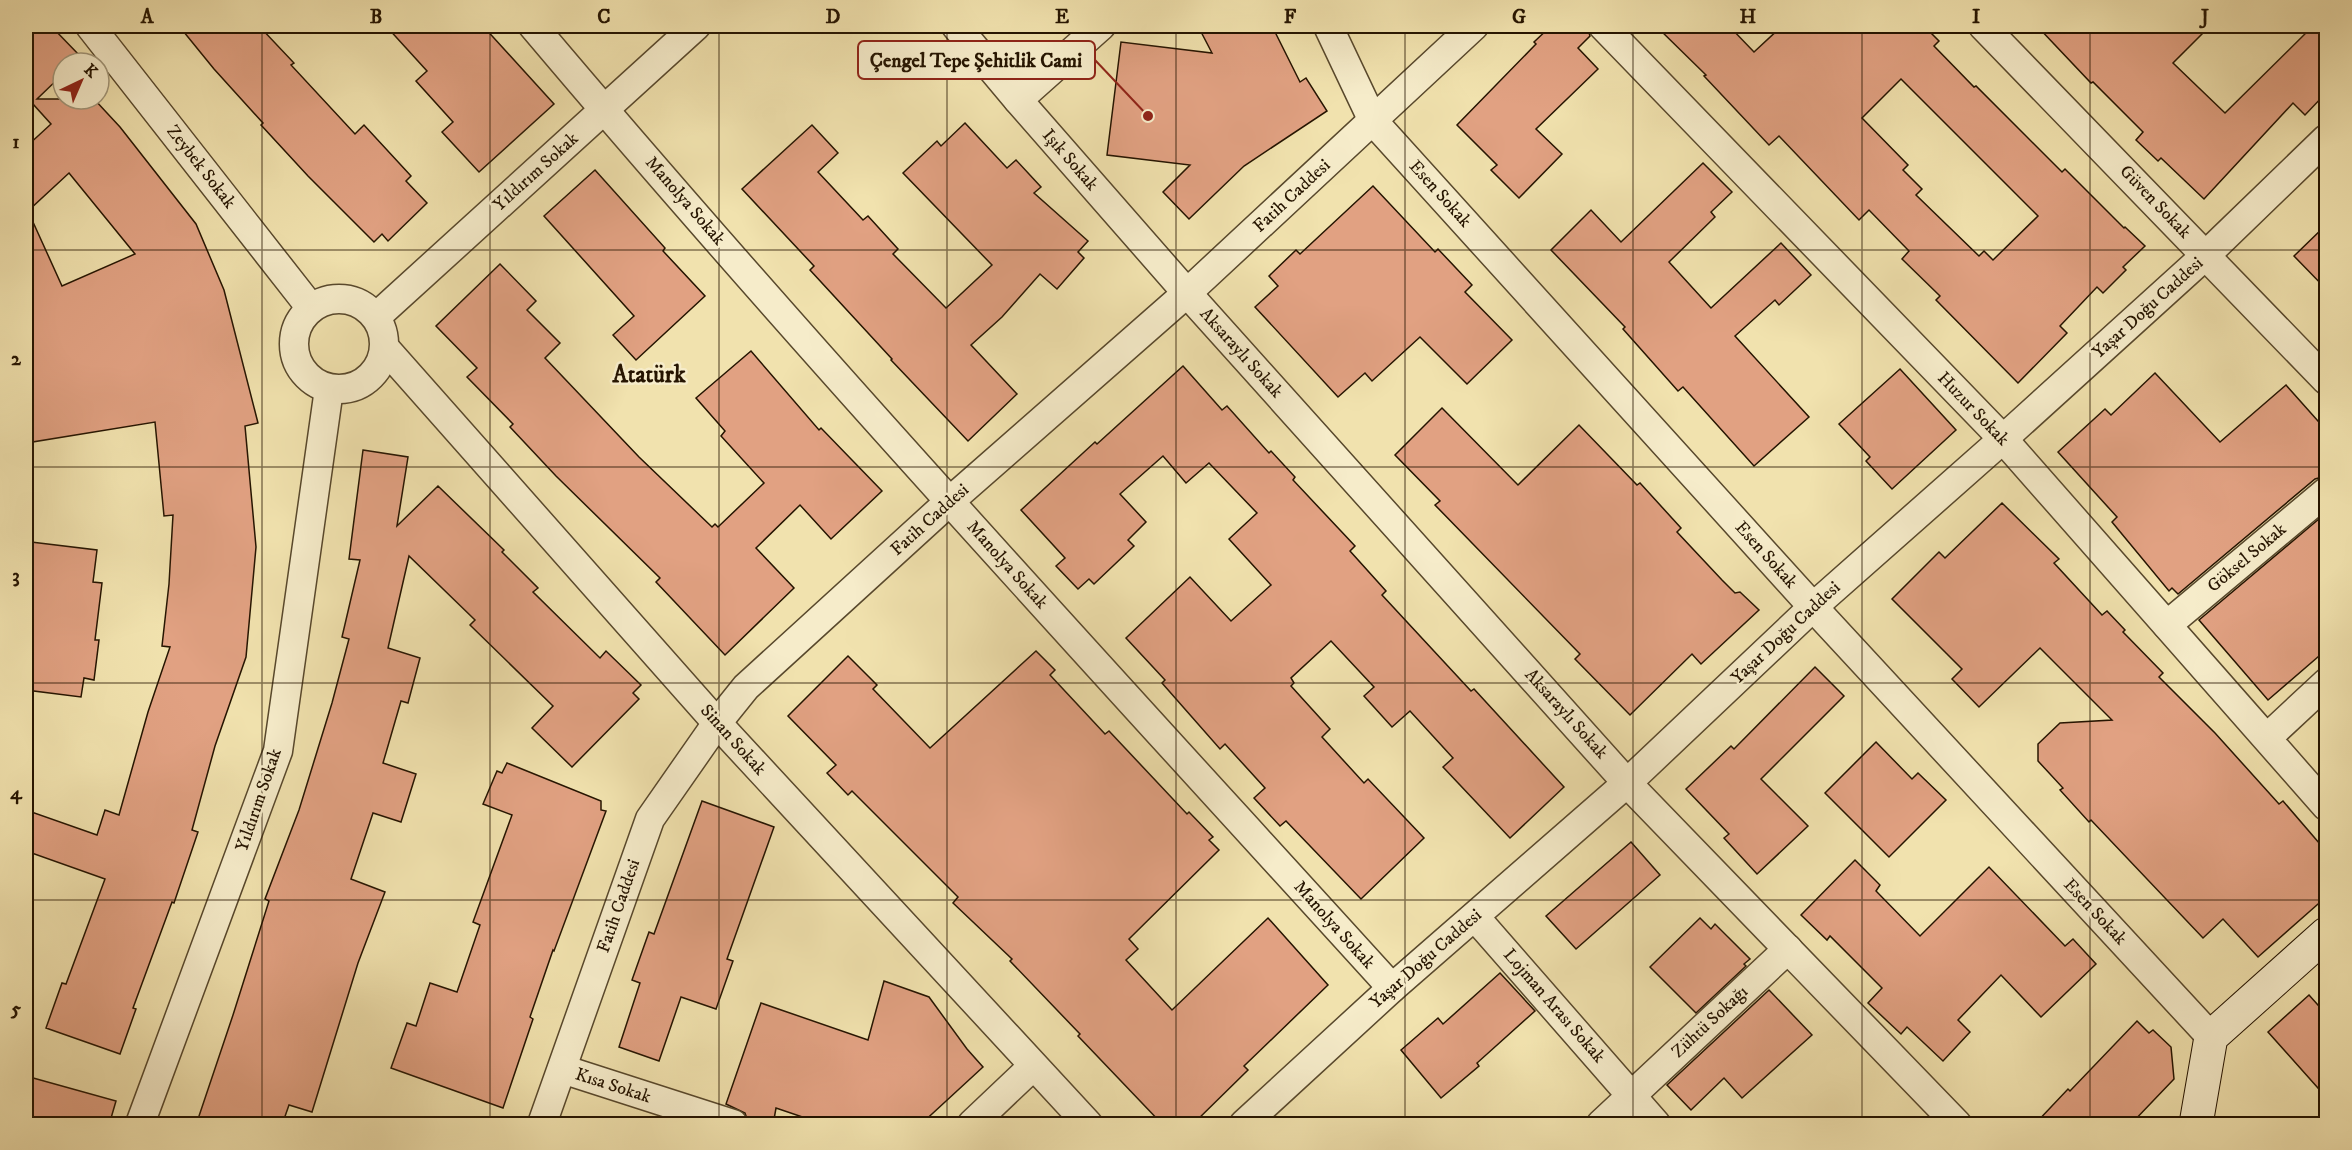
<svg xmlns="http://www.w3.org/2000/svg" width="2352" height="1150" viewBox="0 0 2352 1150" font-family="'IM FELL DW Pica',serif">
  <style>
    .building { fill: #e1a182; stroke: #251400; stroke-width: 1.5; fill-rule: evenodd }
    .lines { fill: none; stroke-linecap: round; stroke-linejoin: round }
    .street-casing { stroke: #58482c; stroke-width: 31 }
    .secondary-casing { stroke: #251400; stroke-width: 35 }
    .street { stroke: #f6ecca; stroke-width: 28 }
    .secondary { stroke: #f6ecca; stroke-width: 33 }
    .grid { fill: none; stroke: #251400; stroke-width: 1.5; stroke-opacity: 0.55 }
    .labels { text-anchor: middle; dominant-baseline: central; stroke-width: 5; stroke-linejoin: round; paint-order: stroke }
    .street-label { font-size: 18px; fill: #251400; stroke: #f6ecca }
    .district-label { font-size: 24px; font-weight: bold; fill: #251400; stroke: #f6ecca }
    .leader { fill: none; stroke: #8f2418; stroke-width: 2 }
    .callout-dot { fill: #8f2418; stroke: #f6ecca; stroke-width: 2 }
    .callout { fill: #f6ecca; stroke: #8f2418; stroke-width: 2 }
    .callout-label { font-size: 20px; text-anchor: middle; font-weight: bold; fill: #251400 }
    .neatline { fill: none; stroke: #251400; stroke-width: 2 }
    .grid-label { font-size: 20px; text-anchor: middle; font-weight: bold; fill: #251400 }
  </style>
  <rect width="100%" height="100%" fill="#f1e2ae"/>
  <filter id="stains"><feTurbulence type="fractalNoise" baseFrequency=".00333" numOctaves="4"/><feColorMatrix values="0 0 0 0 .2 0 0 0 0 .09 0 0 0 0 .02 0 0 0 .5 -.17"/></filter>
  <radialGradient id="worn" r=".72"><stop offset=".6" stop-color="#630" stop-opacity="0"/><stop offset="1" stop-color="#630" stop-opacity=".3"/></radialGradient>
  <g class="building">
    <path d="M38,26H51L81,57L75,63H63V74L37,99H94L120,127L196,224L224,290L258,423L245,426L256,547L246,657L215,746L192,830L198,832L174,903L172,902L133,1008L136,1009L120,1054L46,1028L62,983L66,984L105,879L26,851V810L97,835L105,810L119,815L148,712L170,647L162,646L169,584L173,515L164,516L155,422L26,443V147L51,124L32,103L26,110V38ZM69,173L135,254L62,286L28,211Z"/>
    <polygon points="179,26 259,26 294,63 291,65 355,134 364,125 411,176 406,181 427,203 388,241 382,234 374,242 308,176 261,125 263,123 214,69"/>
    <polygon points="386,26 483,26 554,104 479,172 442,132 453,122 416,81 427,71"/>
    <polygon points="1198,26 1272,26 1300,82 1306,78 1327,111 1244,166 1189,219 1163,192 1190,165 1107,155 1121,42 1212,53"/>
    <polygon points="1551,26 1587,26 1590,36 1578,48 1598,69 1536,129 1562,154 1519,198 1491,170 1497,165 1457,125 1536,44 1534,42"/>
    <path d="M1656,26H1729L1754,52L1782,26H1924L1939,41L1934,46L1974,87L1976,86L2062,172L2065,169L2124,228L2125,227L2145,246L2123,267L2126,270L2103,293L2097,287L2060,326L2067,333L2018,383L1936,300L1940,296L1902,259L1909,251L1869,210L1859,220L1779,136L1769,145L1704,76L1706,75ZM1901,79L2038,216L1993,260L1984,251L1979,256L1916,195L1922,189L1903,170L1908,165L1862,118Z"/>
    <polygon points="2037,26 2210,26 2173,63 2225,113 2313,26 2326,26 2326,93 2305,115 2293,103 2204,199 2161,158 2158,161 2136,140 2143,132 2093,82 2091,83"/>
    <polygon points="965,123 1007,168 1016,160 1041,187 1034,193 1088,241 1078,252 1084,258 1057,289 1040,274 1002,317 971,345 1017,394 968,441 891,360 892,359 810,270 814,266 742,189 812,125 838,153 818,172 863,220 868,216 898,249 893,254 946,308 992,265 903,173 937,141 941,146"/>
    <polygon points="1703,163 1732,192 1711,212 1715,217 1669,262 1711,308 1781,243 1811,275 1779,305 1775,300 1735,336 1809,417 1754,466 1683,387 1678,391 1623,329 1625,327 1551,250 1591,210 1621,242"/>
    <polygon points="595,170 665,248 663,251 705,296 636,360 613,335 634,316 544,216"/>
    <polygon points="1373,186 1435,252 1438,249 1472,285 1465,292 1512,340 1467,384 1420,337 1372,381 1365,373 1338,397 1255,307 1278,286 1269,276 1296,250 1300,254"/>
    <polygon points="2326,225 2326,289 2294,256"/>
    <polygon points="500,264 536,301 527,310 560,343 545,358 639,457 712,527 715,524 718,527 764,483 721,436 725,431 696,398 751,351 819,430 821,428 882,491 831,539 800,505 756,548 794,588 725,655 656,582 660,578 556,476 510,427 513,424 467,377 477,368 436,326"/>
    <polygon points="1183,366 1222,410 1227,406 1269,453 1271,451 1295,477 1293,480 1355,546 1350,551 1386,591 1382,595 1471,691 1474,689 1564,787 1510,838 1443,767 1453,758 1410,711 1392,727 1364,696 1374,687 1331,641 1291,678 1294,683 1291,686 1330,729 1322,737 1364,783 1368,779 1424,838 1361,899 1286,821 1280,826 1254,798 1265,788 1225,744 1220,749 1162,683 1165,680 1126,638 1190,577 1231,621 1271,585 1229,539 1257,513 1209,463 1186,483 1163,456 1120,494 1146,522 1128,540 1134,546 1094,584 1089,579 1078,589 1056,566 1065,558 1021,510 1095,442 1097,444"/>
    <polygon points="1900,369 1956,430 1892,489 1866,461 1870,457 1839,424"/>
    <polygon points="2155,373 2220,442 2286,385 2326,430 2326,476 2315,479 2178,594 2172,588 2169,591 2112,522 2117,517 2058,452 2105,409 2111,415"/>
    <polygon points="1442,408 1518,485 1579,425 1637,485 1640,483 1681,528 1677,532 1722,580 1735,593 1740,592 1759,610 1701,664 1692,654 1630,715 1575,659 1580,654 1435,505 1440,501 1395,455"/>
    <polygon points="363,450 408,457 397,526 438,486 504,550 502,552 538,588 533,592 600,658 606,651 641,685 633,693 639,699 572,767 532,728 553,706 470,625 475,620 409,556 388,648 420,658 408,703 401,701 383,763 416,774 401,822 373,813 351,879 385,892 358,963 312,1112 289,1105 282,1125 196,1125 233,1015 269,901 265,899 299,810 332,703 349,639 342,637 360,560 349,559"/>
    <polygon points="2002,503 2059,559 2054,563 2102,615 2107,611 2125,630 2123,632 2163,673 2159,677 2215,733 2279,804 2283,801 2326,851 2326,897 2258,957 2223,919 2203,938 2091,820 2089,822 2060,790 2063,788 2038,761 2038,744 2060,723 2112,720 2040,648 1979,707 1952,679 1962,669 1892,599 1939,552 1945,558"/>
    <polygon points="2326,513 2326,650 2268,700 2199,620"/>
    <polygon points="31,542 97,550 93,582 102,583 95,640 99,640 94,680 84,678 81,697 26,690 26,589"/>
    <polygon points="1036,651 1055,670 1050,675 1105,734 1109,731 1187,814 1189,812 1213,837 1209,840 1219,850 1129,939 1138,949 1126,960 1172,1010 1268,918 1328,985 1244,1066 1248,1070 1192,1125 1163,1125 1078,1036 1080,1034 1010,961 1012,959 953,903 958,897 852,791 848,795 827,773 836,765 788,716 848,656 877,685 873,689 930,748"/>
    <polygon points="1815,667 1844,696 1761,779 1808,826 1757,874 1724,838 1729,834 1686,789 1731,746 1734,749"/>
    <polygon points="1876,742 1912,779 1918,773 1946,800 1889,857 1825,793"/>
    <polygon points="507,763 601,801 601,810 606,811 554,951 553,950 530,1017 533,1019 503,1108 391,1068 407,1023 416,1026 430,983 457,992 480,925 473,922 512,815 483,804 497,771 502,773"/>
    <polygon points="702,801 774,827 727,959 733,961 716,1009 681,997 659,1061 619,1047 640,983 632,980 649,932 654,934"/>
    <polygon points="1631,842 1660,875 1576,949 1546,916"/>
    <polygon points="1855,860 1880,885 1876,891 1920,936 1989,867 2065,946 2073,939 2096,964 2041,1017 2001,975 1958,1020 1970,1032 1943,1061 1907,1027 1901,1034 1868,1003 1882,988 1830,936 1827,940 1801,915"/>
    <polygon points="1700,918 1711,929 1715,924 1750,959 1744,964 1746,966 1696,1013 1650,967"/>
    <polygon points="1500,973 1535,1011 1477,1063 1479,1066 1441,1098 1401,1050 1438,1018 1443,1024"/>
    <polygon points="884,981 929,997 967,1049 983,1067 920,1125 826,1125 776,1108 773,1125 749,1125 745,1113 726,1104 761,1003 868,1040"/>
    <polygon points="1769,990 1812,1035 1742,1098 1724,1078 1691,1110 1667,1085"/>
    <polygon points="2309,995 2326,1014 2326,1097 2268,1032"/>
    <polygon points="2137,1021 2149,1033 2153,1030 2171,1047 2174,1079 2130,1125 2034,1125 2068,1089 2070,1091"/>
    <polygon points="26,1076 116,1101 109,1125 26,1125"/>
  </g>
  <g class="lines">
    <g class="street-casing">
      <g id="street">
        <polyline points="90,26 311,308"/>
        <path d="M533,26C810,354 1103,670 1392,988"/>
        <polyline points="956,26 1018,100 1187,293 1627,783 1957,1124"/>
        <polyline points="1328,26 1373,121 1813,607 2211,1037"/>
        <polyline points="1603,26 2003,439 2326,806"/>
        <polyline points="1983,26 2326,380"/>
        <polyline points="1018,100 1101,26"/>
        <circle cx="339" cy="344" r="45"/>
        <polyline points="376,317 696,26"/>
        <polyline points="385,348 717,723 1088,1124"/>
        <polyline points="2167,625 2326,492"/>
        <polyline points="2268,737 2326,683"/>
        <polyline points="1475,917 1656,1124"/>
        <polyline points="562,1069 733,1124"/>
        <polyline points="140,1124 278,751 329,389"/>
        <polyline points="542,1124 650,819 717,723 746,687 950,501 1187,293 1474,26"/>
        <polyline points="972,1124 1032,1067"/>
        <polyline points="1244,1124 1392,988 1627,783 1813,607 2003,439 2206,255 2326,139"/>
        <polyline points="1601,1124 1788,949"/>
      </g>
    </g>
    <g class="secondary-casing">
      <polyline id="secondary" points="2196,1124 2211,1037 2326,934"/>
    </g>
    <use href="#street" class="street"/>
    <use href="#secondary" class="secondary"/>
  </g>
  <path class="grid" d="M262,26V1124M490,26V1124M719,26V1124M947,26V1124M1176,26V1124M1405,26V1124M1633,26V1124M1862,26V1124M2090,26V1124M26,250H2326M26,467H2326M26,683H2326M26,900H2326"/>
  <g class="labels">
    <g class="street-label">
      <text transform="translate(1070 160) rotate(49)">Işık Sokak</text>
      <text transform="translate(201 167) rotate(52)">Zeybek Sokak</text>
      <text transform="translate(536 172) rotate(-42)">Yıldırım Sokak</text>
      <text transform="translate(1440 194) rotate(48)">Esen Sokak</text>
      <text transform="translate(1292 196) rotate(-43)">Fatih Caddesi</text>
      <text transform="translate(685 201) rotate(49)">Manolya Sokak</text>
      <text transform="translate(2155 202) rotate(46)">Güven Sokak</text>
      <text transform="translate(2148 308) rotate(-42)">Yaşar Doğu Caddesi</text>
      <text transform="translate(1241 353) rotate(48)">Aksaraylı Sokak</text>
      <text transform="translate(1973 409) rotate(46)">Huzur Sokak</text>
      <text transform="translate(930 520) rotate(-42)">Fatih Caddesi</text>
      <text transform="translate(1766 555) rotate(48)">Esen Sokak</text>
      <text transform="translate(2247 558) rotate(-40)">Göksel Sokak</text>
      <text transform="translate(1007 565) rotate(48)">Manolya Sokak</text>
      <text transform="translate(1786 633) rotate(-43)">Yaşar Doğu Caddesi</text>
      <text transform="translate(1566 714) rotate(48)">Aksaraylı Sokak</text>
      <text transform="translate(733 740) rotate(48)">Sinan Sokak</text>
      <text transform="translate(259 800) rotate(-71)">Yıldırım Sokak</text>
      <text transform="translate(619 906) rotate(-71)">Fatih Caddesi</text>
      <text transform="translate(2095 912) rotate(47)">Esen Sokak</text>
      <text transform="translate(1334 925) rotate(48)">Manolya Sokak</text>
      <text transform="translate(1426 959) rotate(-41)">Yaşar Doğu Caddesi</text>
      <text transform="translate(1554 1006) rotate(49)">Lojman Arası Sokak</text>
      <text transform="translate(1710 1022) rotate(-43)">Zühtü Sokağı</text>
      <text transform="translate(613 1086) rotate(18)">Kısa Sokak</text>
    </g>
    <g class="district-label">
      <text x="649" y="375">Atatürk</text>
    </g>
  </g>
  <path class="leader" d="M1148 116L1095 60"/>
  <circle class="callout-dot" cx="1148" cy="116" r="6"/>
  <rect class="callout" x="858" y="41" width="237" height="38" rx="6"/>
  <g class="callout-label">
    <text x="976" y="67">Çengel Tepe Şehitlik Cami</text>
  </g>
  <rect width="2352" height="1150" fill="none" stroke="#f1e2ae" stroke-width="66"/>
  <g transform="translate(81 81) rotate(44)"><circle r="28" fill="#f6ecca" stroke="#a29679" stroke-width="1.5"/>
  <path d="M0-4.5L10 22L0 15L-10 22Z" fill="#8f2418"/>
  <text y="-9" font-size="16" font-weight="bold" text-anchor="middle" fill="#251400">K</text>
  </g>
  <rect x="33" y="33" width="2286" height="1084" class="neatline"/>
  <g class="grid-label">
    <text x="147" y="23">A</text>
    <text x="376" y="23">B</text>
    <text x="604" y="23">C</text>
    <text x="833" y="23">D</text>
    <text x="1062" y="23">E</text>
    <text x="1290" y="23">F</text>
    <text x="1519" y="23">G</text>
    <text x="1748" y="23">H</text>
    <text x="1976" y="23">I</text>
    <text x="2205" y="23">J</text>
    <text x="16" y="148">1</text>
    <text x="16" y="365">2</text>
    <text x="16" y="582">3</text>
    <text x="16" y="799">4</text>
    <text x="16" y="1015">5</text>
  </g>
  <rect width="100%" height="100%" filter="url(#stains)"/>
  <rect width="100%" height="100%" fill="url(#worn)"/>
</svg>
